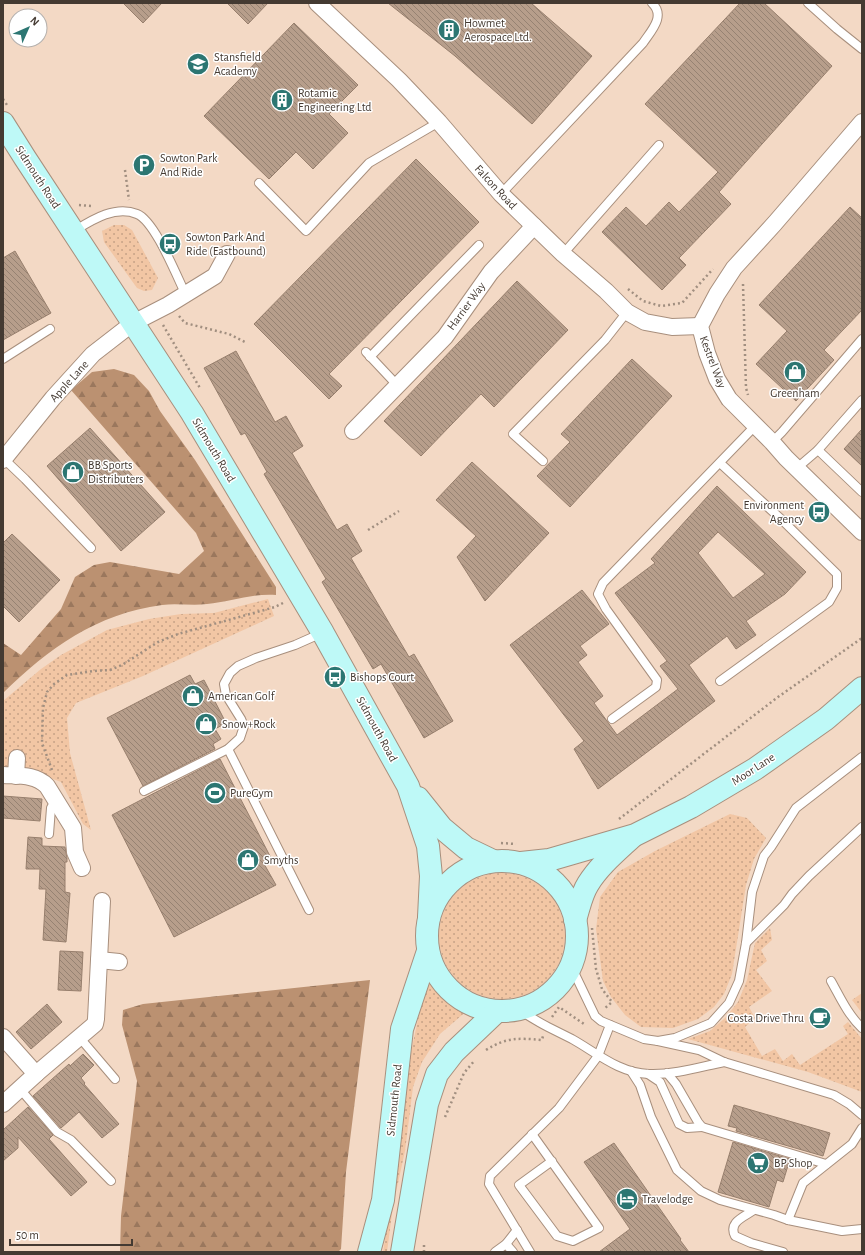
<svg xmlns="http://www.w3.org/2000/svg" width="865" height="1255" viewBox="0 0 865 1255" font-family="'Alegreya Sans',sans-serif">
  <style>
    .green { fill: url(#green-dots) }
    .forest { fill: url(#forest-firs) }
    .building { fill: url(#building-back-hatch); stroke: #977f6d; fill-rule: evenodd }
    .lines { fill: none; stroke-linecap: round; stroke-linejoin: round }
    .lane-casing { stroke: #a88f7d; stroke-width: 10 }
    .street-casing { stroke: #a88f7d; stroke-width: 18 }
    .secondary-casing { stroke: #a88f7d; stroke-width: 24 }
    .path { stroke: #a18f80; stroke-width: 2.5; stroke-dasharray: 2 3; stroke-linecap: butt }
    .lane { stroke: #fff; stroke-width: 8 }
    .street { stroke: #fff; stroke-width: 16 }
    .secondary { stroke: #bef9f7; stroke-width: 22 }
    .labels { text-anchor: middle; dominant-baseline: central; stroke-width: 3; stroke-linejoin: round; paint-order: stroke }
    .poi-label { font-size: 12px; fill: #443a32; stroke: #fff; text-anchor: start }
    .street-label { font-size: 12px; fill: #443a32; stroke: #fff }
  </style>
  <defs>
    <pattern id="green-dots" width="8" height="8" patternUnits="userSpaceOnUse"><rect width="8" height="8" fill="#f2c6a4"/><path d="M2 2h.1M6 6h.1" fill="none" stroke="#c6a286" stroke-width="1.8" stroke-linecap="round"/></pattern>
    <pattern id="forest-firs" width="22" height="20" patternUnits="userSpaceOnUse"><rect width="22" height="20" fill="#bb9171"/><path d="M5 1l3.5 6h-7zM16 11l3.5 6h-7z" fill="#9a775d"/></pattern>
    <pattern id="building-back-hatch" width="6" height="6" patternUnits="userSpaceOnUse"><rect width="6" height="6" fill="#b79e8b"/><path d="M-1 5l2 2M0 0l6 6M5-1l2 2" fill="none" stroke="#968272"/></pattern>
  </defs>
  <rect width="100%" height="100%" fill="#f3d9c5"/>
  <g class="green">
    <polygon points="114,225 124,225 132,230 158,278 152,290 144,291 137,288 104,242 102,231"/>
    <polygon points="268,599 274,616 143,676 76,703 67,718 70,753 91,830 83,824 61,782 34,772 3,767 3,701 41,669 61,655 107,630 149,619 181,614 214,613"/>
    <polygon points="730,814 747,818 766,838 754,859 746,885 732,974 724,994 714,1007 698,1019 673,1028 641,1027 625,1015 611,997 603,981 596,929 600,897 618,872 655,851"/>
    <circle cx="502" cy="936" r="63"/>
    <polygon points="770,928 772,940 761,950 767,961 756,970 772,991 749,1007 755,1018 745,1027 762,1056 775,1049 783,1061 792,1054 800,1065 848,1034 843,1026 848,1022 862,1039 862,1092 808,1072 688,1039 710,1031 725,1018 738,1002 747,980 755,943"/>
    <path d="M429,975C441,991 449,1004 469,1009L440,1034L422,1062L413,1087L405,1151L393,1206L387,1252H383L399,1146L401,1099L424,991Z"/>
    <polygon points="862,993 862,1013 852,1000"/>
  </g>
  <g class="forest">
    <path d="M114,369L134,375L149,391L160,411L195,460L276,587V595C253,593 230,602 207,604C192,606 177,603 162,605C96,614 49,648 3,693V643L21,655L61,609L75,577L94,565L110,562L179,574L204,551L196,533L71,390L92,372Z"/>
    <polygon points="370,980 346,1172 341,1249 338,1252 120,1252 121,1216 137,1081 122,1025 123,1010 143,1004"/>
  </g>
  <g class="building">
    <polygon points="123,3 162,3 143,23"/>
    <polygon points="227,3 268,3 248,24"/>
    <polygon points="388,3 531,3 592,56 532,124 455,56"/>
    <polygon points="740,3 764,3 832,66 719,192 731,204 679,258 686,265 662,290 602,232 626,207 646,226 669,202 679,212 718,172 645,104"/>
    <polygon points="294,23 358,85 329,114 348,133 313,169 296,152 269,179 204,116"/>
    <polygon points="416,159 479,222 329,374 342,386 329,399 254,324"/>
    <polygon points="850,207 862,218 862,310 824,350 834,360 796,401 756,364 787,331 759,305"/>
    <polygon points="15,251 51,313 3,340 3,258"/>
    <polygon points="517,281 568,330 494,407 481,394 421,456 384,421"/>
    <polygon points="236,351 275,422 286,416 303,446 292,453 337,530 347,524 362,551 351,558 409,657 414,654 453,721 424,738 381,664 373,669 322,582 326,579 264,474 267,472 245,433 241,435 204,368"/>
    <polygon points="632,359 672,396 570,507 537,476 570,442 561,434"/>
    <polygon points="90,428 165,512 121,551 47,466"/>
    <polygon points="862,429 862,466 844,449"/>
    <polygon points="472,462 549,533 485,601 457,557 476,536 436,500"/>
    <path d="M717,486L806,572L785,594L746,621L756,635L736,649L727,636L689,665L715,701L598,789L574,749L584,741L510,645L582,590L609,624L580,646L587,655L578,662L603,696L594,703L617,735L678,689L660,666L667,661L615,593L655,563L651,559ZM718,532L765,574L733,598L698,553Z"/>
    <polygon points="12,534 60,580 19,622 3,606 3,543"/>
    <polygon points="190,675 195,684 204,680 226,723 215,729 221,739 213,744 215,749 143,786 107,718"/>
    <polygon points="220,759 271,858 263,862 276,885 174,937 112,815"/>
    <polygon points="3,796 42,799 40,821 3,818"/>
    <polygon points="28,837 42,838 42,846 65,847 67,858 67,862 65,862 65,892 70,893 66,942 43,940 46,889 39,889 40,869 26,869"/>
    <polygon points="60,951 83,952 81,991 58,990"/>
    <polygon points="47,1004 62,1022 31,1049 16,1032"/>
    <polygon points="83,1054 94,1065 81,1078 85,1083 84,1084 119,1124 102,1138 79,1112 61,1128 33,1096 69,1064 70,1066"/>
    <polygon points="734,1105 830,1133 823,1156 736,1131 737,1128 728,1126"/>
    <polygon points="28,1107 53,1135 49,1139 87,1182 71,1196 18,1137 18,1148 3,1161 3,1130"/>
    <polygon points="733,1142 790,1159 783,1182 777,1180 769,1207 718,1192"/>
    <polygon points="614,1143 681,1239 680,1240 689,1252 599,1252 630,1229 584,1162"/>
  </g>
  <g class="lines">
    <g class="lane-casing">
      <g id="lane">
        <polyline points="808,3 837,29 862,49"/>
        <polyline points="259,183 306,231 369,163 439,122"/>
        <path d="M501,194L643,43C651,31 666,16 652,3"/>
        <path d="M74,231C92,220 115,205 137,214C155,221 177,277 186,295"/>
        <polyline points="563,254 659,145"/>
        <polyline points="366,352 397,385"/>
        <polyline points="370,357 479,245"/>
        <polyline points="3,359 50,329"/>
        <polyline points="772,442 782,432 862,339"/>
        <polyline points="818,450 862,400"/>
        <polyline points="4,459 25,479 91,548"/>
        <polyline points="543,461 513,434 605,340 627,312"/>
        <polyline points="797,468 818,450 862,492"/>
        <polyline points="720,681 829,602 837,588 837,574 782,520 720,463"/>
        <polyline points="612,719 656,687 657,680 606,609 598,594 603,583 755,426"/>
        <polyline points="228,749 309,910"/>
        <polyline points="144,791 228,749 240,738 244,726 241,719 226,695 224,684 230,673 238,666 256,658 295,645 322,633"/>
        <polyline points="49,834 51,808 56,799"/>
        <polyline points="746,943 784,905 792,894 809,876 862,827"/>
        <polyline points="571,966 595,1016 601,1021 644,1039 658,1041 699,1050 724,1062 834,1095 849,1104 862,1115"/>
        <path d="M831,981C840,997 848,1015 862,1028"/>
        <path d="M519,1010C529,1016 538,1022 548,1027C556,1031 564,1035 572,1039C597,1053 619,1073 649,1074C674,1075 700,1067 724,1062"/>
        <polyline points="80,1038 115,1079"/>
        <polyline points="658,1041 675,1038 711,1023 729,1003 739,981 746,943 752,892 764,856 771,847 796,808 862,757"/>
        <polyline points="631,1071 640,1085 651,1117 677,1170 701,1191 720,1200 774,1215 788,1220 842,1231 862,1229"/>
        <polyline points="667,1073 676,1084 698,1122 702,1127 826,1164"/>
        <polyline points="648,1074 660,1082 679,1124 687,1128 702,1127"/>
        <polyline points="20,1089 57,1132 71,1140 111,1181"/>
        <polyline points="532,1134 599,1228 573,1241 557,1236 519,1185 552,1161"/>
        <path d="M754,1210C744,1217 728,1222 735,1236L751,1243L783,1252"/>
        <polyline points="788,1220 803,1183 852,1144 862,1128"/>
        <polyline points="506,1244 513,1252"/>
        <polyline points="495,1252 506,1244 517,1230"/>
        <polyline points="530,1252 489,1184 490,1176 559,1108 598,1056 610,1025"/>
      </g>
    </g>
    <g class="street-casing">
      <g id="street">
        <polyline points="317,3 399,80 439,122 501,194 563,254 606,291 627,312 645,322 672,327 700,326"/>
        <polyline points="862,122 775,223 734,268 717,294 700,326 707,353 717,379 729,399 772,442 786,458 862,532"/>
        <polyline points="353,431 445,337 491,272 534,226"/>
        <polyline points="3,460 53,398 93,354 133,323 168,305 215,276 227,254"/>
        <path d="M3,775C19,776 35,774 47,786L73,828L75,852L82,868"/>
        <polyline points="16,776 17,758"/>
        <polyline points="99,960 119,962"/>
        <polyline points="3,1037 36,1074 95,1024 96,1019 102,901"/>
        <polyline points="3,1104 36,1074"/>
      </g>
    </g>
    <g class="secondary-casing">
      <g id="secondary">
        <polyline points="3,123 25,158 192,413 323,633 408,786 428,846 431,876 429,917"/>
        <polyline points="418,798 442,828 466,848 493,861"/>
        <circle cx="502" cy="936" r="75"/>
        <polyline points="521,863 549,860 635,835 691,807 755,769 826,719 862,688"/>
        <path d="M575,920C579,908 581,895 588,884C599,866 616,852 632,837"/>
        <polyline points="369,1252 383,1200 402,1029 428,951"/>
        <polyline points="402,1252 427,1104 437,1074 454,1052 496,1012"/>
      </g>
    </g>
    <g class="path">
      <polyline points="3,99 7,105"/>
      <polyline points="125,170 129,200"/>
      <polyline points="79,205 92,206"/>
      <polyline points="743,284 746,388 748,395"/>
      <polyline points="628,289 643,301 661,306 682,303 713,269"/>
      <polyline points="179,316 185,323 229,334 245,342"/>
      <polyline points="163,325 200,388"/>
      <polyline points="368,530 399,511"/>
      <polyline points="52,770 42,743 43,708 47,692 54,684 67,675 93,671 110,670 122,665 158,642 178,634 275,607 283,603"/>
      <polyline points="619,819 778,697 862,638"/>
      <polyline points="501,843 516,844"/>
      <polyline points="592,928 596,969 602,989 612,1002 604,1009"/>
      <polyline points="552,1017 559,1007 584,1024 585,1023"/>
      <path d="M486,1050C507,1037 518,1038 542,1040L543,1036"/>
      <polyline points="445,1117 464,1073 475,1060"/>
      <polyline points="424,1252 424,1244"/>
    </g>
    <use href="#lane" class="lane"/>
    <use href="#street" class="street"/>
    <use href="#secondary" class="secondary"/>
  </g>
  <defs>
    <g id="building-disc" transform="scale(1.15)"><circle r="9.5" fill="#2c7672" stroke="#fff"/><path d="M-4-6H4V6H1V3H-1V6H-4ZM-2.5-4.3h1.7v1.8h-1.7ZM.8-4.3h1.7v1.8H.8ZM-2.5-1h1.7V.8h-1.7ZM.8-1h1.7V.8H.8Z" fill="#fff"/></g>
    <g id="school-disc" transform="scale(1.15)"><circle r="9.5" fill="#2c7672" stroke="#fff"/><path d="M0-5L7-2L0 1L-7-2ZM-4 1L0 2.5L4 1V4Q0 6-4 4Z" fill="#fff"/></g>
    <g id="parking-disc" transform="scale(1.15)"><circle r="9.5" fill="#2c7672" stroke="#fff"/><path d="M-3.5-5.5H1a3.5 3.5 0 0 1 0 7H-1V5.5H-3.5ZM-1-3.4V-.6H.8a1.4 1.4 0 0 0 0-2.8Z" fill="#fff"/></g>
    <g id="bus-disc" transform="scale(1.15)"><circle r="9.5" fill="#2c7672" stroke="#fff"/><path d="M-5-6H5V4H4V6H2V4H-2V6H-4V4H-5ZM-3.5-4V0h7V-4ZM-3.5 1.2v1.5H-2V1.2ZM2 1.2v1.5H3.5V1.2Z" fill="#fff"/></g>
    <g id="shop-disc" transform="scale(1.15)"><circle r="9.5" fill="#2c7672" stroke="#fff"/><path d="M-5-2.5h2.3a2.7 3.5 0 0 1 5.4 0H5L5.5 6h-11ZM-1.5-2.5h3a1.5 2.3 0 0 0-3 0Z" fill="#fff"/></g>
    <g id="stadium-disc" transform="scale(1.15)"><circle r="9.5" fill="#2c7672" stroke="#fff"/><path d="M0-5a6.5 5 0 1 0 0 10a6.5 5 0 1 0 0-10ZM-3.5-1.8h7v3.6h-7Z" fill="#fff"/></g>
    <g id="cafe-disc" transform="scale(1.15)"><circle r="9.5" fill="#2c7672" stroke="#fff"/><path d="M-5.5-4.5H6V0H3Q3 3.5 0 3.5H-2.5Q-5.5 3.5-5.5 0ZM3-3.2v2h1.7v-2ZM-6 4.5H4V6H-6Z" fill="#fff"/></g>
    <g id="supermarket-disc" transform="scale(1.15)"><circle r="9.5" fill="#2c7672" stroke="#fff"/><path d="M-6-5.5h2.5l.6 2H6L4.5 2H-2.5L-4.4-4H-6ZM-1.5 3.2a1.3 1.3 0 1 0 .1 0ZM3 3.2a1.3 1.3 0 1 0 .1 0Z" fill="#fff"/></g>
    <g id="hotel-disc" transform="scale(1.15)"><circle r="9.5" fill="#2c7672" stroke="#fff"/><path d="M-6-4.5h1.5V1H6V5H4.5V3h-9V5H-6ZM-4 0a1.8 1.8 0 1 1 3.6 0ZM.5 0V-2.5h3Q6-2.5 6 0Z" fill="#fff"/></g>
  </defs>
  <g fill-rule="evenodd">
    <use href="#building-disc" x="449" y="30"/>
    <use href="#school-disc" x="198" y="64"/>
    <use href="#building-disc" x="282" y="100"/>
    <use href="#parking-disc" x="144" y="165"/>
    <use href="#bus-disc" x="170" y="244"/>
    <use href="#shop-disc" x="795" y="372"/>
    <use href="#shop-disc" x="73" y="472"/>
    <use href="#bus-disc" x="819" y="512"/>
    <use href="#bus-disc" x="335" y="677"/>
    <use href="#shop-disc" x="193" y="696"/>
    <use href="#shop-disc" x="206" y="724"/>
    <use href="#stadium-disc" x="215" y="793"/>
    <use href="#shop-disc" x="248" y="860"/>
    <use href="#cafe-disc" x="820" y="1018"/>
    <use href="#supermarket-disc" x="758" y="1163"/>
    <use href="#hotel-disc" x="627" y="1199"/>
  </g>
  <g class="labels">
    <g class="poi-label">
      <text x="464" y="23">Howmet<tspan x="464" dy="14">Aerospace Ltd.</tspan></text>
      <text x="214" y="57">Stansfield<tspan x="214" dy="14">Academy</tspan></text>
      <text x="298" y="93">Rotamic<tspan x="298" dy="14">Engineering Ltd</tspan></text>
      <text x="160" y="158">Sowton Park<tspan x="160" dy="14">And Ride</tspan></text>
      <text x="186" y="237">Sowton Park And<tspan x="186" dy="14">Ride (Eastbound)</tspan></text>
      <text x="795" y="393" text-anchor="middle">Greenham</text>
      <text x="88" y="465">BB Sports<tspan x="88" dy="14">Distributers</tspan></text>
      <text x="804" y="505" text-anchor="end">Environment<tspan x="804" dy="14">Agency</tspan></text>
      <text x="350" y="677">Bishops Court</text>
      <text x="208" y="696">American Golf</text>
      <text x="222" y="724">Snow+Rock</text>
      <text x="230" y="793">PureGym</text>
      <text x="264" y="860">Smyths</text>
      <text x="804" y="1018" text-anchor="end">Costa Drive Thru</text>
      <text x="774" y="1163">BP Shop</text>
      <text x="642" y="1199">Travelodge</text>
    </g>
    <g class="street-label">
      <text transform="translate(38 177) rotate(57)">Sidmouth Road</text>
      <text transform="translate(496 187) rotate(47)">Falcon Road</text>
      <text transform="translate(466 306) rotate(-54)">Harrier Way</text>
      <text transform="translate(713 362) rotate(69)">Kestrel Way</text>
      <text transform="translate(69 381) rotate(-48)">Apple Lane</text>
      <text transform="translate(214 450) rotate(59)">Sidmouth Road</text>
      <text transform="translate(377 729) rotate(61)">Sidmouth Road</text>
      <text transform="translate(753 769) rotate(-33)">Moor Lane</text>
      <text transform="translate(394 1100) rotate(-84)">Sidmouth Road</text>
    </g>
  </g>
  <rect width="865" height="1255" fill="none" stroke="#443a32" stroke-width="8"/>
  <g transform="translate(28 28) rotate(45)"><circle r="19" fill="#ffffff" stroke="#b4b0ad"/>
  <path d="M0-3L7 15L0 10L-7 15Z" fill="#2c7672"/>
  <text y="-6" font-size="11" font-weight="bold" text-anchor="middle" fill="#443a32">N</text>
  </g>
  <path d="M10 1239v6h122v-6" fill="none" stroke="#443a32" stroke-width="2"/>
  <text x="16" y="1239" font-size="12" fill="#443a32" stroke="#ffffff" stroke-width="3" paint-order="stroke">50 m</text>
</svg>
